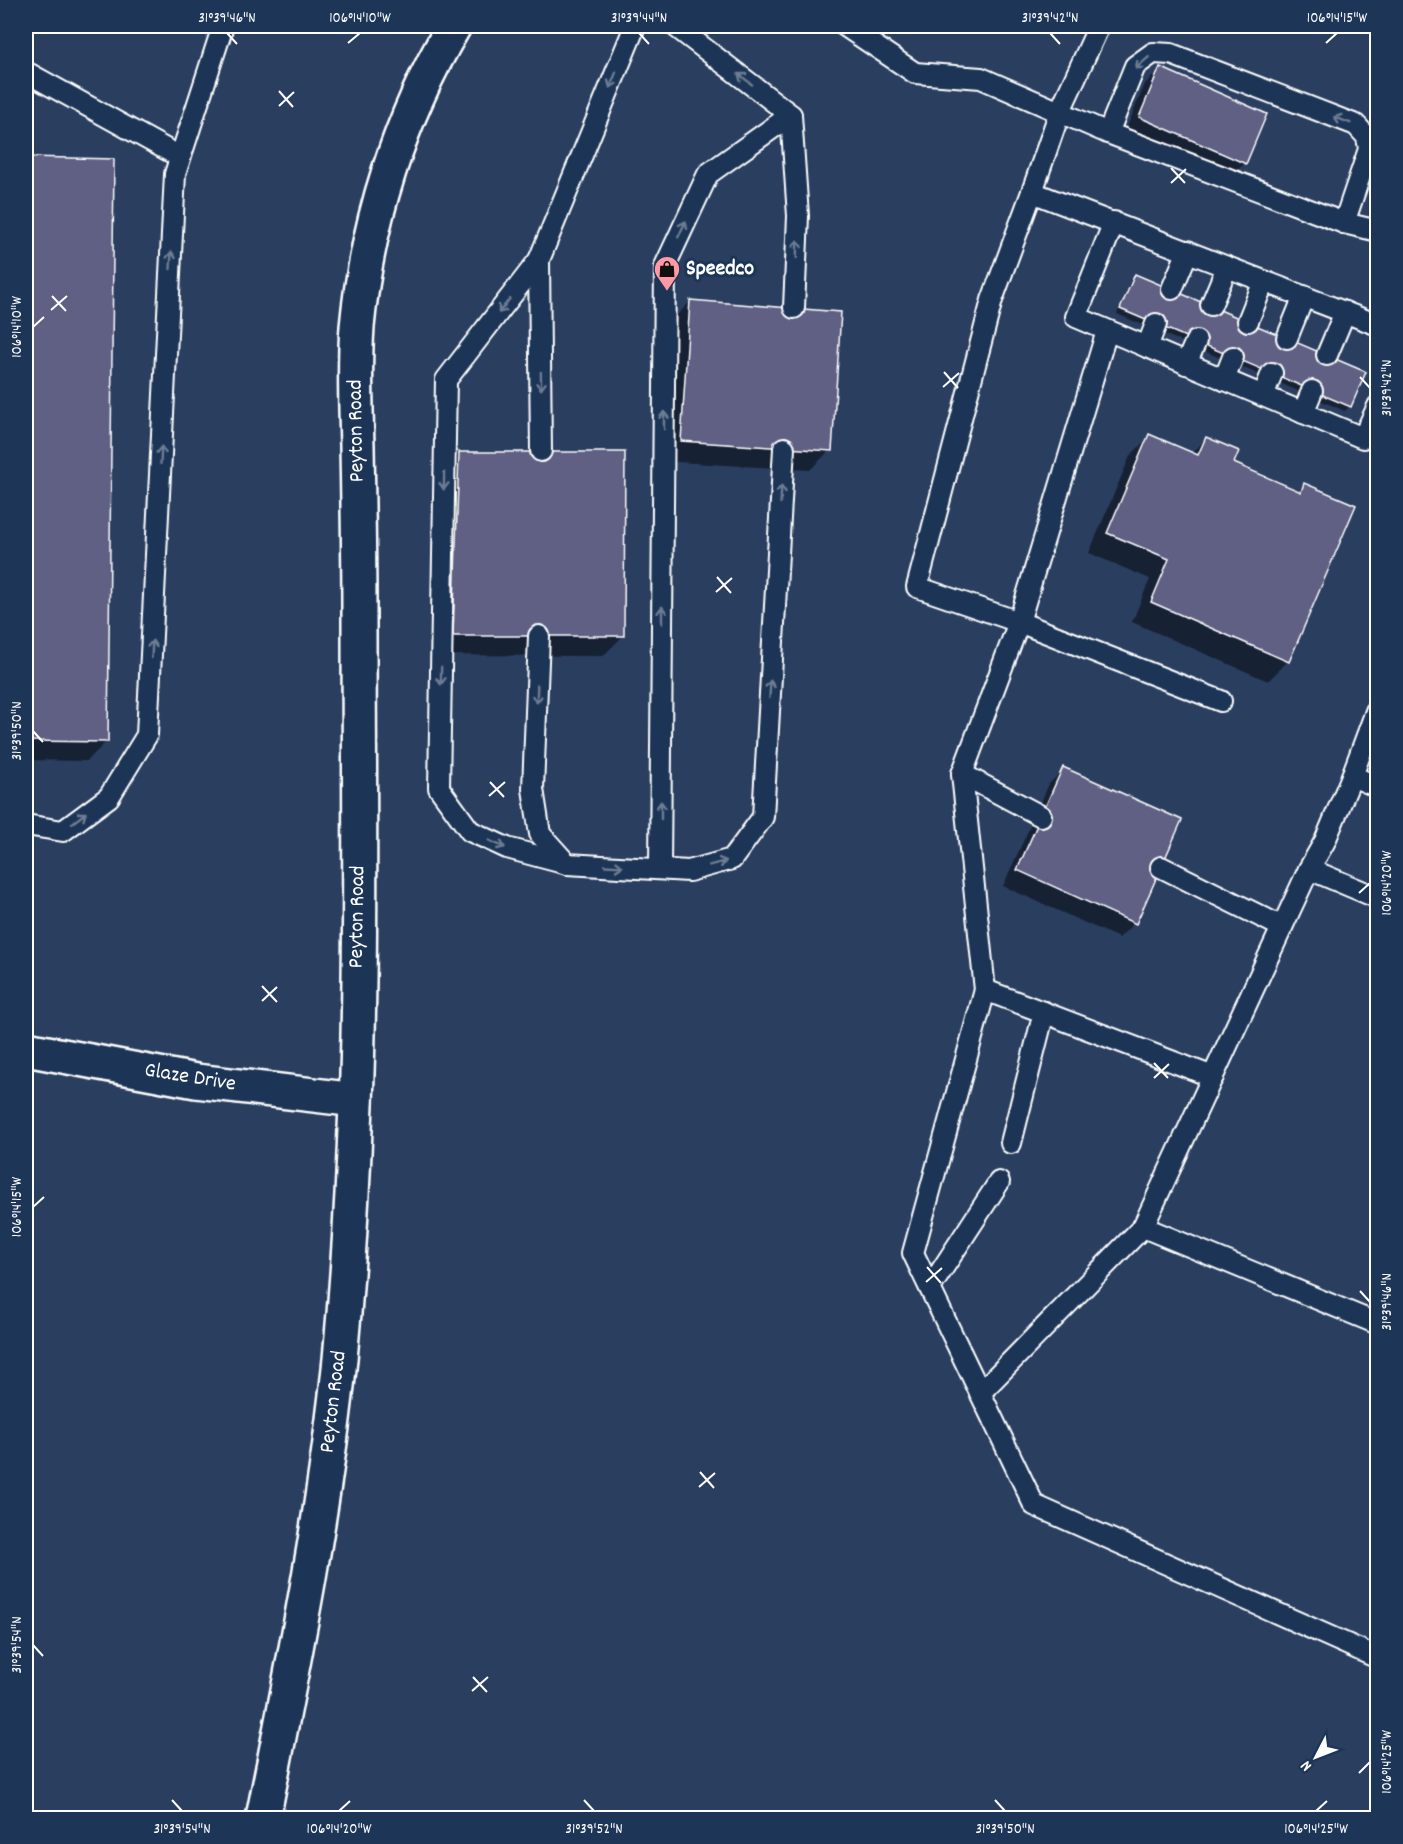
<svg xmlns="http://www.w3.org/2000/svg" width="1403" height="1844" viewBox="0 0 1403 1844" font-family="Dekko,sans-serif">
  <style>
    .shadow { fill: #0007 }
    .building { fill: #5f6083; stroke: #fff; stroke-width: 1.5 }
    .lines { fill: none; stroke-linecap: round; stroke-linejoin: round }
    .lane-casing { stroke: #fff; stroke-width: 24 }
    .street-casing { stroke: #fff; stroke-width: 38 }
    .secondary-casing { stroke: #fff; stroke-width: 38 }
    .lane { stroke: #1d3557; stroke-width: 20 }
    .street { stroke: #1d3557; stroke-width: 33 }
    .secondary { stroke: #1d3557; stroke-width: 33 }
    .oneway { stroke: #6c7c92 }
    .ticks { fill: none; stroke: #fff; stroke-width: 2 }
    .labels { text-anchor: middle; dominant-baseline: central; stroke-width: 6; stroke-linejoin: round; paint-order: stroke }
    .poi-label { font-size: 22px; font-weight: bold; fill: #fff; stroke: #1d3557; text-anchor: start }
    .street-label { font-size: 22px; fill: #fff; stroke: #1d3557 }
    .neatline { fill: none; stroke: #fff; stroke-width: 2 }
    .ticks-label { font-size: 15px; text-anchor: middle; fill: #fff }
  </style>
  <rect width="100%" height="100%" fill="#2a3e60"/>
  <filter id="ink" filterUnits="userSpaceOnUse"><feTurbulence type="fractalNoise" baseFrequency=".0167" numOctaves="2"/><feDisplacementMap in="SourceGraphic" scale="12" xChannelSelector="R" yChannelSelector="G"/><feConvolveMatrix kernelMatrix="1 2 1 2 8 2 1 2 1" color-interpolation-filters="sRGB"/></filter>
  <g filter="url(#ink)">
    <g class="shadow">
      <polygon points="1160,69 1245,163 1229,178 1125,132 1145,84"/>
      <polygon points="26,159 113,160 106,742 87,761 26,760"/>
      <polygon points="1136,276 1350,406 1345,411 1117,314 1131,280"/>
      <polygon points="691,301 830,450 810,470 661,461 671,321"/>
      <polygon points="1150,436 1191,454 1206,439 1232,464 1297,492 1305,484 1288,661 1268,681 1132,622 1150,579 1089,553 1130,456"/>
      <polygon points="459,454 623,636 603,656 434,655 439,474"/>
      <polygon points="1064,769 1134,923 1119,938 1003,886 1049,784"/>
    </g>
    <g class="building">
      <polygon points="1160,67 1267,114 1246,164 1139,117"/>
      <polygon points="26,157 114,159 108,742 26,741"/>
      <polygon points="1135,274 1366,372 1351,407 1120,309"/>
      <polygon points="690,300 841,312 832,451 681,441"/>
      <polygon points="1149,434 1198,455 1206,437 1239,451 1234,463 1301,492 1304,483 1356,505 1289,662 1151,602 1169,559 1107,533"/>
      <polygon points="459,452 625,452 624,636 453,636"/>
      <polygon points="1063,767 1182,820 1136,924 1017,870"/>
    </g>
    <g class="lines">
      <g class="lane-casing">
        <g id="lane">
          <polyline points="635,26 539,260 446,380 439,788 470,831 507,848 567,864 689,871 732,859 763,817 784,448"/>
          <polyline points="675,26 791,115 798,216 794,308"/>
          <polyline points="845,26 915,73 981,78 1108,133 1344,223 1378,231"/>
          <polyline points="1099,26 1060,111 1032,192 1378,325"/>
          <polyline points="26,72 180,157"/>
          <polyline points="1108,133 1135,66 1153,53 1171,54 1356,125 1367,137 1369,149 1344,223"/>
          <polyline points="1032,192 992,300 917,587 1019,622 1107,331"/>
          <polyline points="1114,222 1076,317 1363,438 1378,406"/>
          <polyline points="539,260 541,451"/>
          <polyline points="1172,289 1188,251"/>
          <polyline points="1211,305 1227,267"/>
          <polyline points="1248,321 1264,281"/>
          <polyline points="1287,338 1304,296"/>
          <polyline points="1147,347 1156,324"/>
          <polyline points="1327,355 1345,312"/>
          <polyline points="1186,364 1196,341"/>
          <polyline points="1224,380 1233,357"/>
          <polyline points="1263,396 1272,373"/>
          <polyline points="1303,413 1312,391"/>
          <polyline points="539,636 533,789 540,834 567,864"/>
          <polyline points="1378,706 1352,776 1378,787"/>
          <polyline points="962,774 1041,816"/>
          <polyline points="1352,776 1325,841 1309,869 1143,1227 1378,1324"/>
          <polyline points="26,825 63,831 109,797 147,735 175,174 223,26"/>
          <polyline points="1161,867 1282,927"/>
          <polyline points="660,869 665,266 708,174 791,115"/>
          <polyline points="1309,869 1378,898"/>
          <polyline points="985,990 962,774 1019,622 1221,701"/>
          <polyline points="1213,1077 985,990 913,1253 1034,1505 1378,1658"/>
          <polyline points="1011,1143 1044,1012"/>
          <polyline points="930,1288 999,1182"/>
          <polyline points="980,1393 1143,1227"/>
        </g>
      </g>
      <g class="street-casing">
        <polyline id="street" points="26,1049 196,1081 356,1100"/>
      </g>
      <g class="secondary-casing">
        <path id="secondary" d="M263,1818C293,1666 324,1514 340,1359C348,1274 353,1189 356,1104C362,940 359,775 359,611C359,556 358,501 357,446C356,407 354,367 357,327C367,221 400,117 454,26"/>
      </g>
      <use href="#lane" class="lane"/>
      <use href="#street" class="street"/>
      <use href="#secondary" class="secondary"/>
    </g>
    <defs><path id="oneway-shaft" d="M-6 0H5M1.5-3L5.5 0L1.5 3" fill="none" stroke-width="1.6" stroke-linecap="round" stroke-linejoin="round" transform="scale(1.5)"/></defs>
    <g class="oneway">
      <use href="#oneway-shaft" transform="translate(1142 63) rotate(139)"/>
      <use href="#oneway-shaft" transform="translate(745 79) rotate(-142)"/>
      <use href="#oneway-shaft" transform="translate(613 80) rotate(112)"/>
      <use href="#oneway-shaft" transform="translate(1342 120) rotate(-159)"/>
      <use href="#oneway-shaft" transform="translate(682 229) rotate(-65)"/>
      <use href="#oneway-shaft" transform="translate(797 249) rotate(-88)"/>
      <use href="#oneway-shaft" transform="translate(171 260) rotate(-87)"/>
      <use href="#oneway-shaft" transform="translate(504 306) rotate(128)"/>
      <use href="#oneway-shaft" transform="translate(541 381) rotate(89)"/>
      <use href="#oneway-shaft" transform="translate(664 420) rotate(-90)"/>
      <use href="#oneway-shaft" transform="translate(161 455) rotate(-87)"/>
      <use href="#oneway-shaft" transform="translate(444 481) rotate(91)"/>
      <use href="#oneway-shaft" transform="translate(781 494) rotate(-87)"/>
      <use href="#oneway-shaft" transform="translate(662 615) rotate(-90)"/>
      <use href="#oneway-shaft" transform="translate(152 649) rotate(-87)"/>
      <use href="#oneway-shaft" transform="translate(441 676) rotate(91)"/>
      <use href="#oneway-shaft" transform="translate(770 689) rotate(-87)"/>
      <use href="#oneway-shaft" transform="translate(537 694) rotate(92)"/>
      <use href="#oneway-shaft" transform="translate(661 810) rotate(-90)"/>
      <use href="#oneway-shaft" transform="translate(79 818) rotate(-37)"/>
      <use href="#oneway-shaft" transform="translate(497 844) rotate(24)"/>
      <use href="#oneway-shaft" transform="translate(718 863) rotate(-15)"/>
      <use href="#oneway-shaft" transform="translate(614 866) rotate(3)"/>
    </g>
  </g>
  <path class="ticks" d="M227,33L237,44M639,33L649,44M1050,33L1060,44M348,43L360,33M1326,43L1337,33M279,91L293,107M279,106L294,92M1171,168L1185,183M1171,183L1186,169M52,296L66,311M51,310L67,296M33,327L44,317M944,372L958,388M1360,377L1370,388M943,387L959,373M717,577L731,593M716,592L732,578M33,731L43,742M490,782L504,797M489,796L505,782M1359,893L1370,883M262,986L277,1002M262,1001L277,987M1154,1063L1168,1078M1154,1078L1169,1064M33,1207L44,1197M927,1267L941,1283M926,1282L942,1268M1360,1291L1370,1302M700,1472L714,1488M699,1487L715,1473M33,1645L43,1656M473,1677L487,1692M472,1691L488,1677M1359,1773L1370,1762M172,1800L182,1811M584,1800L594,1811M995,1800L1005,1811M339,1811L350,1801M1316,1811L1327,1801"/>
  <defs>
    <g id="shop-pin" transform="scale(1.35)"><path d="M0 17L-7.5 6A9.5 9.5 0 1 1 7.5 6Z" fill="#ff9aa2" stroke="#1d3557"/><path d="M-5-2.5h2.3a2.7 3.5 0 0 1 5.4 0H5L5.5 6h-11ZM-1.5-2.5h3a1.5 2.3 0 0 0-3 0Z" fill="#111"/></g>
  </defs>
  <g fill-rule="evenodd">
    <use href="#shop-pin" x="667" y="269"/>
  </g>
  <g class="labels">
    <g class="poi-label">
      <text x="686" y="269">Speedco</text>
    </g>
    <g class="street-label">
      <text transform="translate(357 431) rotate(-91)">Peyton Road</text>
      <text transform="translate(358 917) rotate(-89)">Peyton Road</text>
      <text transform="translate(190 1078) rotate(9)">Glaze Drive</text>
      <text transform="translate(334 1402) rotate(-83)">Peyton Road</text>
    </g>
  </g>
  <rect width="1403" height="1844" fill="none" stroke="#1d3557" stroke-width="66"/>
  <g transform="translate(1316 1757) rotate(228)" stroke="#1d3557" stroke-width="4.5" paint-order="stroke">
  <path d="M0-4.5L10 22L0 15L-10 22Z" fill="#ffffff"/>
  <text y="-9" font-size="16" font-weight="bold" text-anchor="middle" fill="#ffffff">N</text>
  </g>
  <rect x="33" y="33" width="1337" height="1778" class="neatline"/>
  <g class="ticks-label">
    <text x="227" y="22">31°39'46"N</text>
    <text x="360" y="22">106°14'10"W</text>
    <text x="639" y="22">31°39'44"N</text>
    <text x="1050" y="22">31°39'42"N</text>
    <text x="1337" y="22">106°14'15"W</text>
    <text transform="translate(16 327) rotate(-90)" y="5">106°14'10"W</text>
    <text transform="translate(1386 388) rotate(-90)" y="5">31°39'42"N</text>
    <text transform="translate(16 731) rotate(-90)" y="5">31°39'50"N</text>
    <text transform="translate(1386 883) rotate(-90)" y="5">106°14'20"W</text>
    <text transform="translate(16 1207) rotate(-90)" y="5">106°14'15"W</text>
    <text transform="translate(1386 1302) rotate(-90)" y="5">31°39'46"N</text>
    <text transform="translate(16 1645) rotate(-90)" y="5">31°39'54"N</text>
    <text transform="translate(1386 1762) rotate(-90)" y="5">106°14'25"W</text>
    <text x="182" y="1833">31°39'54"N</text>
    <text x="339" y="1833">106°14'20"W</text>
    <text x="594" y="1833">31°39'52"N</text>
    <text x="1005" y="1833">31°39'50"N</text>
    <text x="1316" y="1833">106°14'25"W</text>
  </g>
</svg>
